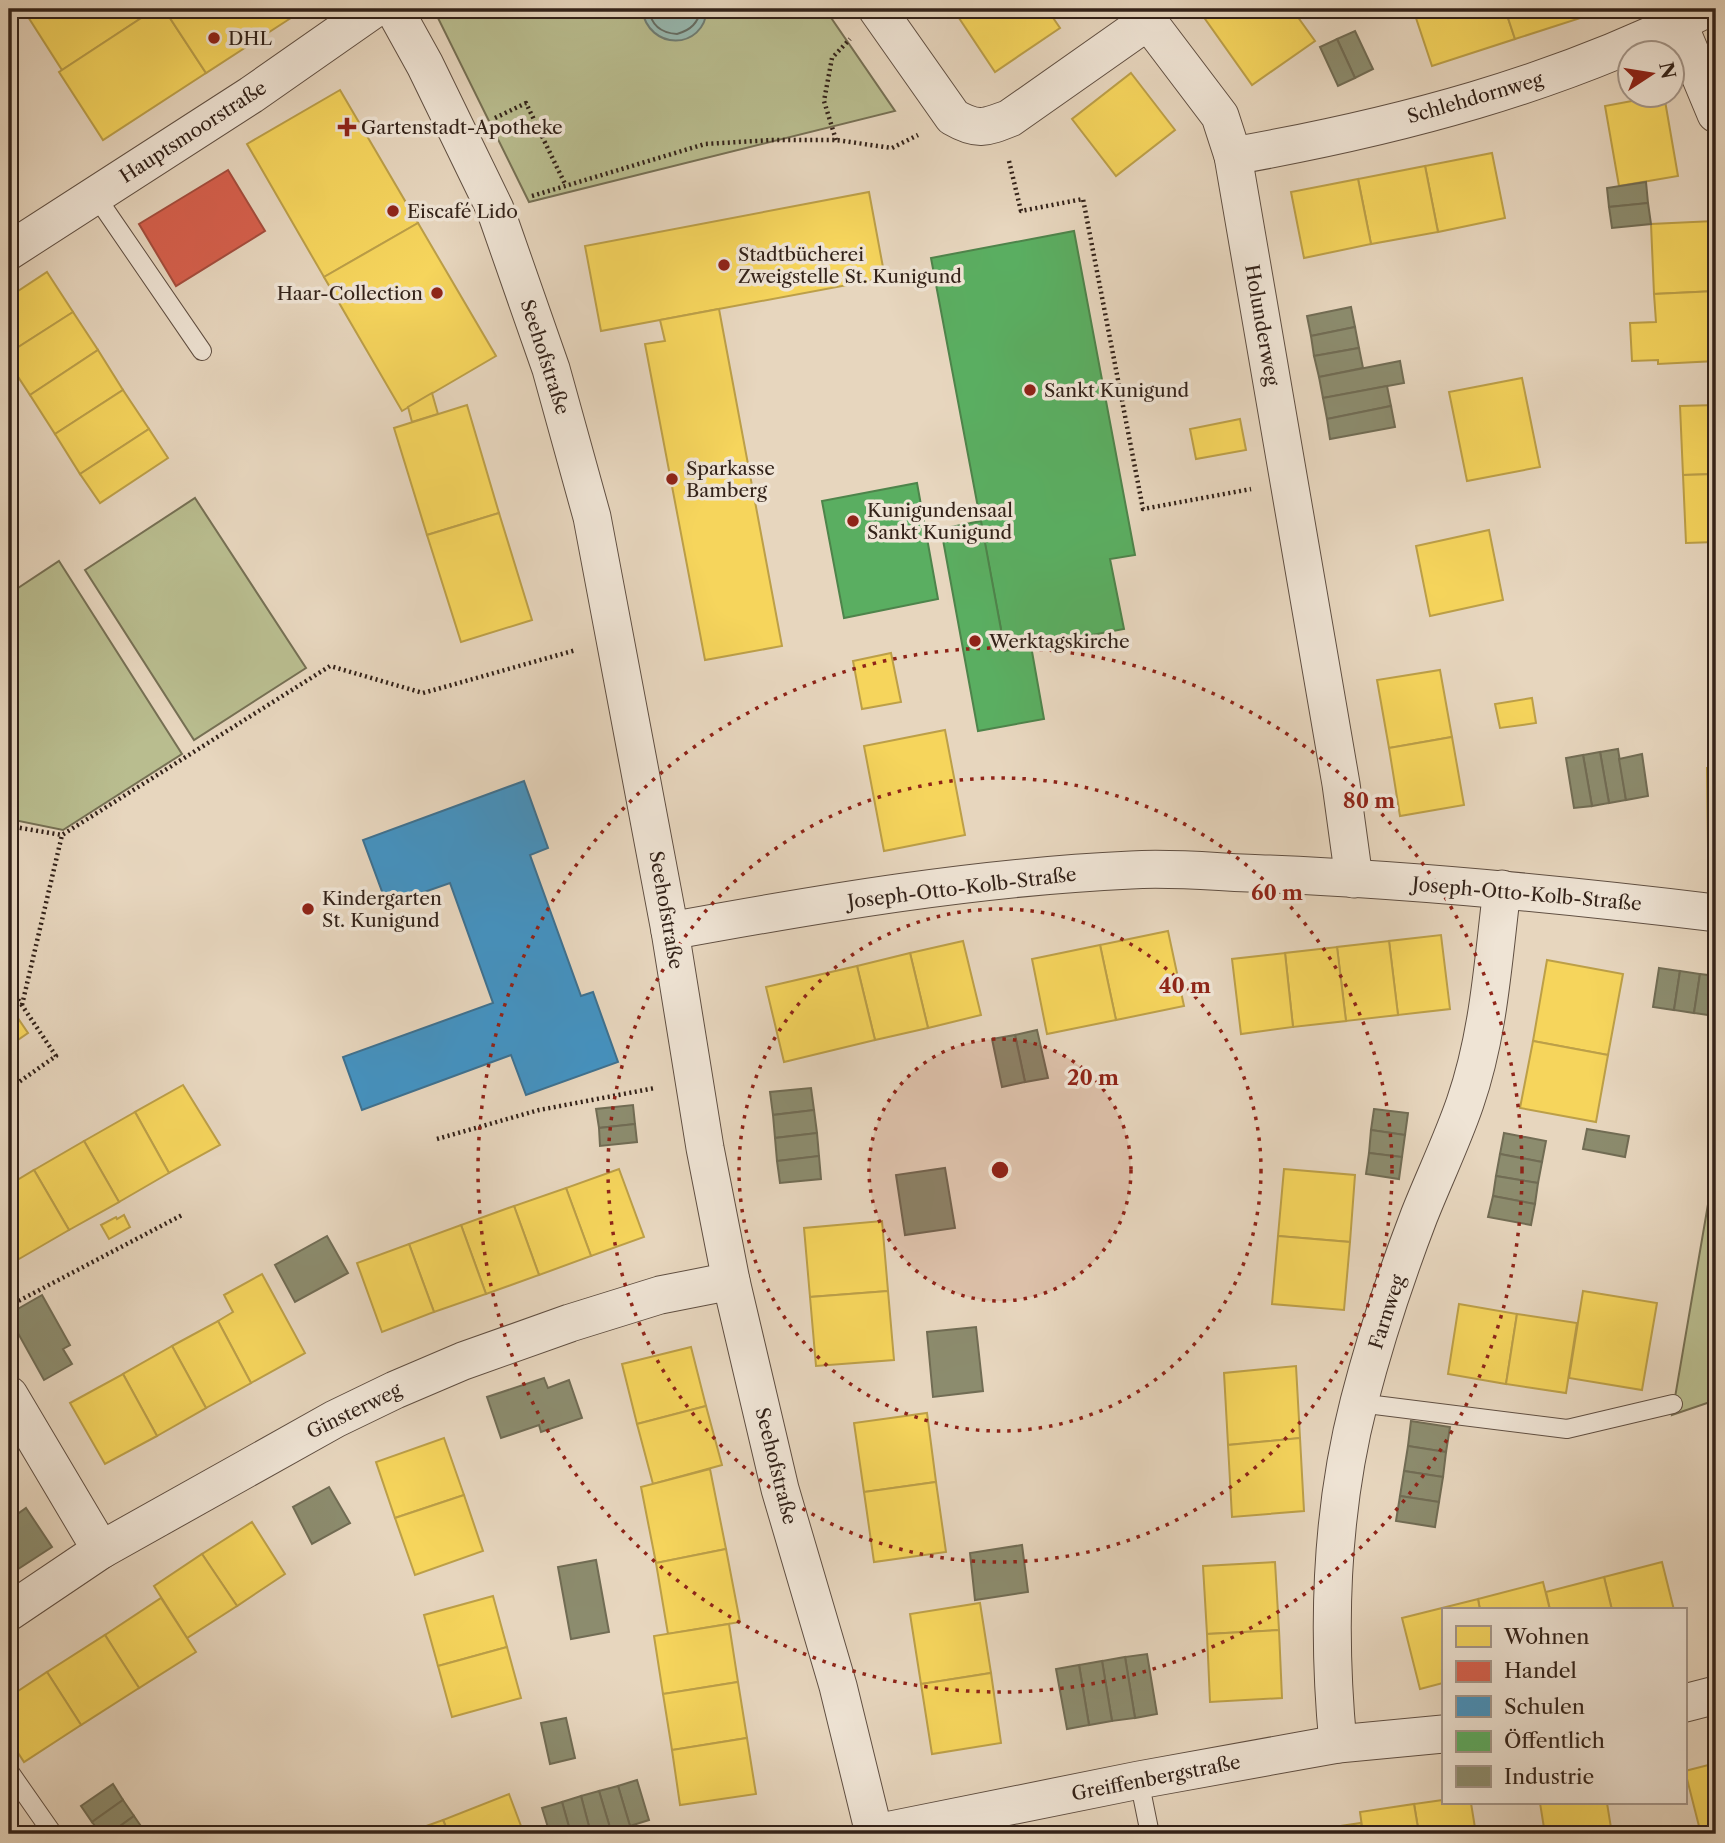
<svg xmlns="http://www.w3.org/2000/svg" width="1725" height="1843" viewBox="0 0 1725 1843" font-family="'Libre Caslon Text',serif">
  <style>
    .green { fill: #b9bd8f; stroke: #767054; stroke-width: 2 }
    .water { fill: #97b9b1; stroke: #6f7d74; stroke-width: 2 }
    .homes { fill: #f6d55c; stroke: #bc9f48; stroke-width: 2 }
    .shops { fill: #d6604d; stroke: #a54d3d; stroke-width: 2 }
    .schools { fill: #4393c3; stroke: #3e7190; stroke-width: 2 }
    .public { fill: #5aae61; stroke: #4e844b; stroke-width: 2 }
    .industry { fill: #8c8c6e; stroke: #716c54; stroke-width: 2 }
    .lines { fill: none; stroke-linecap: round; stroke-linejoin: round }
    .shore { stroke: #656e65; stroke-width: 2 }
    .lane-casing { stroke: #604f42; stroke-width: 20 }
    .street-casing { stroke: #604f42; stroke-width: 39 }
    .path { stroke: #332219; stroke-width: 4.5; stroke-dasharray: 2 3.5; stroke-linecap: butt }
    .lane { stroke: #efe4d5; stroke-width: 18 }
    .street { stroke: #efe4d5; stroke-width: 37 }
    .ring { fill: none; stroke: #8f2418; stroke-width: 3.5; stroke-dasharray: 3.5 7 }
    .poi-dot { fill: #8f2418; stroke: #efe4d5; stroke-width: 2.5 }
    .labels { text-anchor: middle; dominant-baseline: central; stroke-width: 7; stroke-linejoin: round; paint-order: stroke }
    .poi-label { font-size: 19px; fill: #332219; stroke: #efe4d5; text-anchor: start }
    .street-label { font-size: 19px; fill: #332219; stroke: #efe4d5 }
    .centre { fill: #8f2418; stroke: #efe4d5; stroke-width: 3.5 }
    .ring-label { font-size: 21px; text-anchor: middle; font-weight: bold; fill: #8f2418; stroke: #efe4d5; stroke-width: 7; stroke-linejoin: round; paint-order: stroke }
  </style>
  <rect width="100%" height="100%" fill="#e7d6be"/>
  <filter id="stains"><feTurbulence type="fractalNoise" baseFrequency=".00286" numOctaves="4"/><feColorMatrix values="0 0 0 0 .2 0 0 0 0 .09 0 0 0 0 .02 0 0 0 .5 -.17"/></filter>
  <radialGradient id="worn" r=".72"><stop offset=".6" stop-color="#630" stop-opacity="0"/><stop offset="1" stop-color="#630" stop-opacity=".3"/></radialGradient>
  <g class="green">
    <polygon points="440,9 825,9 895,111 529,202 435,12"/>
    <polygon points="195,498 306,668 194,740 85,570"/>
    <polygon points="59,561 182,754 63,830 9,819 9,594"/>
    <polygon points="1713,1175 1716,1176 1716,1400 1672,1415"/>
  </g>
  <path class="water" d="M642,9H707C704,51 648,51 642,9Z"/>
  <g class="homes">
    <polygon points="23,9 155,9 62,70"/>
    <polygon points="155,9 164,9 206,73 103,140 59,72"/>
    <polygon points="164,9 290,9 294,16 206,73"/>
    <polygon points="953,9 1047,9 1060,28 995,72"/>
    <polygon points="1198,9 1292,9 1315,41 1252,85"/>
    <polygon points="1413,9 1505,9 1515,39 1432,66"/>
    <polygon points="1505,9 1591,9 1593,14 1515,39"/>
    <polygon points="1131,73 1175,130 1116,176 1072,119"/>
    <polygon points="340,90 418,223 324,277 247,144"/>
    <polygon points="1664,95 1678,176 1619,186 1605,106"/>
    <polygon points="1492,153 1505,218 1438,232 1425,166"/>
    <polygon points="1425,166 1438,232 1371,244 1358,179"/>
    <polygon points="1358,179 1371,244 1304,258 1291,192"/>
    <polygon points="869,192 885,278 601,331 585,246"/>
    <polygon points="1714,221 1716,291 1654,294 1651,224"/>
    <polygon points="418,223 496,356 402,411 324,277"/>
    <polygon points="47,272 73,312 9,353 9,297"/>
    <polygon points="1716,291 1716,361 1658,364 1658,360 1632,361 1630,323 1656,322 1654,294"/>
    <polygon points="719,309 782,646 705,660 645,344 665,341 660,320"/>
    <polygon points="73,312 98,350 30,395 9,363 9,353"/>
    <polygon points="98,350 123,390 55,434 30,395"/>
    <polygon points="1522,378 1540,467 1467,481 1449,392"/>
    <polygon points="123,390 149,429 80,474 55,434"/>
    <polygon points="432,393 438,414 412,422 408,407"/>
    <polygon points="467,405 499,513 427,535 394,428"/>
    <polygon points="1716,405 1716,474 1683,475 1680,406"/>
    <polygon points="1240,419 1246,450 1196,459 1190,429"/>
    <polygon points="149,429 168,458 100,503 80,474"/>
    <polygon points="1716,474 1716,542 1686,543 1683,475"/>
    <polygon points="499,513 532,620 461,642 427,535"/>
    <polygon points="1489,530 1503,600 1430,616 1416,546"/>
    <polygon points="891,653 901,702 862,709 853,661"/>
    <polygon points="1440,670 1452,737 1389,748 1377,680"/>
    <polygon points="1532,698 1536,723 1500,728 1495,704"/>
    <polygon points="945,730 965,835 884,851 864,746"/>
    <polygon points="1452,737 1464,805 1400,816 1389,748"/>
    <polygon points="1707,768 1716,768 1716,848 1708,848"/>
    <polygon points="1168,931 1184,1006 1116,1020 1100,945"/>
    <polygon points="1441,935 1450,1009 1398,1015 1389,941"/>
    <polygon points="963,941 981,1015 928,1028 910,953"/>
    <polygon points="1389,941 1398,1015 1346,1021 1337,947"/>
    <polygon points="1100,945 1116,1020 1047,1034 1032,959"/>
    <polygon points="1337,947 1346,1021 1293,1027 1285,953"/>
    <polygon points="910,953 928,1028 875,1040 857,966"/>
    <polygon points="1285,953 1293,1027 1241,1034 1232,959"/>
    <polygon points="1547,960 1623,974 1608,1055 1533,1041"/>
    <polygon points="857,966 875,1040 784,1062 766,987"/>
    <polygon points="9,1005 28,1033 9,1046"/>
    <polygon points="1533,1041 1608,1055 1596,1122 1520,1108"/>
    <polygon points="183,1085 220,1145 169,1173 135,1112"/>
    <polygon points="135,1112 169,1173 119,1202 84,1141"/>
    <polygon points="84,1141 119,1202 69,1230 34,1170"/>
    <polygon points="619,1169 644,1237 591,1256 566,1188"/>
    <polygon points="1284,1169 1355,1175 1350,1242 1278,1236"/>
    <polygon points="34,1170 69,1230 19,1259 9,1242 9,1185"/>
    <polygon points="566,1188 591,1256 539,1275 514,1206"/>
    <polygon points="514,1206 539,1275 486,1294 461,1225"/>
    <polygon points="124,1215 130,1227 109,1239 101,1225 116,1217 117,1219"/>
    <polygon points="882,1221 888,1291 810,1297 804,1228"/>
    <polygon points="461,1225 486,1294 434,1312 409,1244"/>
    <polygon points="1278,1236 1350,1242 1344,1310 1272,1304"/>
    <polygon points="409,1244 434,1312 382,1332 357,1263"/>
    <polygon points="262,1274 305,1353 251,1383 218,1321 233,1312 224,1295"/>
    <polygon points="888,1291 894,1360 816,1366 810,1297"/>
    <polygon points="1583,1291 1657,1303 1642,1390 1569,1378"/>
    <polygon points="1459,1304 1517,1314 1506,1384 1448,1374"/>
    <polygon points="1517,1314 1577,1323 1566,1393 1506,1384"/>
    <polygon points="218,1321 251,1383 206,1408 172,1346"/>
    <polygon points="172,1346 206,1408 157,1436 123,1374"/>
    <polygon points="691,1347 706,1406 637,1424 622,1364"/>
    <polygon points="1296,1366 1300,1438 1228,1445 1224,1373"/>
    <polygon points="123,1374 157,1436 105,1464 70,1403"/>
    <polygon points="706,1406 722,1465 653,1484 637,1424"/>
    <polygon points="927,1413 936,1482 864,1492 854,1423"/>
    <polygon points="444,1438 464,1495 395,1518 376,1462"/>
    <polygon points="1300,1438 1304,1511 1232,1517 1228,1445"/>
    <polygon points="710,1469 726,1549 656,1563 641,1487"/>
    <polygon points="936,1482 946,1552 874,1562 864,1492"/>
    <polygon points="464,1495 483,1551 415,1575 395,1518"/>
    <polygon points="252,1522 285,1574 237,1606 202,1554"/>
    <polygon points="726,1549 740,1622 668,1634 656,1563"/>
    <polygon points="202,1554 237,1606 187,1638 154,1586"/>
    <polygon points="1275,1562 1279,1630 1207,1634 1203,1566"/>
    <polygon points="1662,1562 1674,1610 1612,1610 1604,1577"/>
    <polygon points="1604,1577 1612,1610 1550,1610 1546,1592"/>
    <polygon points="1543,1582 1550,1610 1480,1610 1478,1599"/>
    <polygon points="493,1596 507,1647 438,1666 424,1615"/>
    <polygon points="161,1598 196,1652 139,1688 105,1635"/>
    <polygon points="1478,1599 1480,1610 1443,1610 1443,1683 1420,1689 1402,1618"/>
    <polygon points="980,1603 991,1673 921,1684 910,1614"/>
    <polygon points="729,1624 738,1682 663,1694 654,1636"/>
    <polygon points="1279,1630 1282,1698 1210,1702 1207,1634"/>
    <polygon points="105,1635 139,1688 81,1725 47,1672"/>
    <polygon points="507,1647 521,1698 452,1717 438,1666"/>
    <polygon points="47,1672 81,1725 24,1762 9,1739 9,1697"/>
    <polygon points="991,1673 1001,1743 932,1754 921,1684"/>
    <polygon points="738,1682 747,1738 672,1750 663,1694"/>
    <polygon points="747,1738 756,1794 680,1805 672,1750"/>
    <polygon points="1716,1763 1716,1834 1701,1834 1685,1771"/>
    <polygon points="509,1794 524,1834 449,1834 443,1820"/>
    <polygon points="1443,1800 1443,1803 1471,1803 1476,1834 1419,1834 1414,1804"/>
    <polygon points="1540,1803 1607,1803 1612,1834 1545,1834"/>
    <polygon points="1414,1804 1419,1834 1363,1834 1360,1812"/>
    <polygon points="443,1820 449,1834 404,1834"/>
    <polygon points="1361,1823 1363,1834 1308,1834 1307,1831"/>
  </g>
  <polygon class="shops" points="228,170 265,231 176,286 139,224"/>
  <polygon class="schools" points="524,781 548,848 530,855 581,996 593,992 618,1062 526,1095 511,1055 362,1110 343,1057 493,1003 450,883 387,905 363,840"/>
  <g class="public">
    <polygon points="1074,231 1135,555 1110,559 1124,629 1005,651 931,258"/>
    <polygon points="917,483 938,599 844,618 822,501"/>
    <polygon points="981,521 1005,651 1031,646 1044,719 978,731 941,529"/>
  </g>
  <g class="industry">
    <polygon points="1355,31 1373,69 1355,78 1337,39"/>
    <polygon points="1337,39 1355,78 1338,86 1320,47"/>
    <polygon points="1646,182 1648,203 1609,207 1607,188"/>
    <polygon points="1648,203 1651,224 1612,228 1609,207"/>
    <polygon points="1351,307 1355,327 1311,336 1307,316"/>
    <polygon points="1355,327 1359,348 1314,356 1311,336"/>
    <polygon points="1359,348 1363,368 1319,377 1314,356"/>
    <polygon points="1400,361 1404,383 1323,398 1319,377"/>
    <polygon points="1387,386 1391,406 1327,419 1323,398"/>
    <polygon points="1391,406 1395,427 1330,439 1327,419"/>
    <polygon points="1618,749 1626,800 1609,803 1600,752"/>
    <polygon points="1600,752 1609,803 1592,806 1583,755"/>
    <polygon points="1642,754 1648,796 1626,800 1619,759"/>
    <polygon points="1583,755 1592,806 1574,808 1566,758"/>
    <polygon points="1659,968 1680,971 1674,1010 1653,1007"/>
    <polygon points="1680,971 1700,974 1694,1013 1674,1010"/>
    <polygon points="1700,974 1716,976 1715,1016 1694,1013"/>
    <polygon points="1037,1030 1048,1078 1025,1082 1015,1035"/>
    <polygon points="1015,1035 1025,1082 1002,1087 992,1039"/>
    <polygon points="811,1088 814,1110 773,1115 770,1092"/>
    <polygon points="633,1105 635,1124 599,1128 596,1109"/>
    <polygon points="1374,1109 1408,1113 1405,1135 1371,1130"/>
    <polygon points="814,1110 817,1133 775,1138 773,1115"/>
    <polygon points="635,1124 637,1142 600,1146 599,1128"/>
    <polygon points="1587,1129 1629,1136 1625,1157 1583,1149"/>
    <polygon points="1371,1130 1405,1135 1402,1157 1369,1153"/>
    <polygon points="817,1133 819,1156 777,1161 775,1138"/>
    <polygon points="1504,1133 1546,1141 1542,1162 1500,1154"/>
    <polygon points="1369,1153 1402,1157 1399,1179 1366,1174"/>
    <polygon points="1500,1154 1542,1162 1538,1183 1496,1176"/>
    <polygon points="819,1156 821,1179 780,1183 777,1161"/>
    <polygon points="945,1168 955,1228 905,1235 896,1175"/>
    <polygon points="1496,1176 1538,1183 1535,1204 1493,1196"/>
    <polygon points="1493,1196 1535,1204 1531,1225 1488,1217"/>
    <polygon points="327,1236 348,1273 295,1302 275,1265"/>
    <polygon points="42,1295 70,1345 63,1349 72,1364 44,1380 9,1317 9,1314"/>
    <polygon points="976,1327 983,1391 933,1397 927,1332"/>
    <polygon points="544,1378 548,1388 569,1380 582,1418 541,1432 539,1425 501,1438 487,1397"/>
    <polygon points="1411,1421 1450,1427 1446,1452 1408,1446"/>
    <polygon points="1408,1446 1446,1452 1443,1477 1404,1471"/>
    <polygon points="1404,1471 1443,1477 1439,1502 1400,1496"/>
    <polygon points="329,1487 350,1523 312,1544 293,1507"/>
    <polygon points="1400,1496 1439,1502 1435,1527 1396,1521"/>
    <polygon points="26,1508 52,1547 9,1575 9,1520"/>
    <polygon points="1022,1545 1028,1592 975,1600 970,1553"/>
    <polygon points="596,1560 609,1632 571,1639 558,1567"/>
    <polygon points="1147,1654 1157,1714 1135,1718 1125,1657"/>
    <polygon points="1125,1657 1135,1718 1112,1721 1102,1661"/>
    <polygon points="1102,1661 1112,1721 1089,1725 1079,1665"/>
    <polygon points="1079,1665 1089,1725 1067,1729 1056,1669"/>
    <polygon points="566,1718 575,1758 550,1764 541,1723"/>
    <polygon points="637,1780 649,1820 630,1826 618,1786"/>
    <polygon points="113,1784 123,1800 92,1822 81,1806"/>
    <polygon points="618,1786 630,1826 611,1831 599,1791"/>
    <polygon points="599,1791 611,1831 591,1834 581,1796"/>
    <polygon points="581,1796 591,1834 571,1834 562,1802"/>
    <polygon points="123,1800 134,1816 109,1834 101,1834 92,1822"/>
    <polygon points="562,1802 571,1834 550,1834 542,1808"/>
    <polygon points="134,1816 145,1832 141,1834 109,1834"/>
  </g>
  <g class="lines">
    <path class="shore" d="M649,9C651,25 661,33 677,34C691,30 698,23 701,9"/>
    <g class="lane-casing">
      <g id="lane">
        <polyline points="95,195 202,351"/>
        <polyline points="1359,1403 1567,1429 1673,1404"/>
        <polyline points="9,1771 53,1834"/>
        <polyline points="1139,1780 1150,1834"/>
      </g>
    </g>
    <g class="street-casing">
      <g id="street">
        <polyline points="394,9 425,65 495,209 551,369 592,517 670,931 705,1148 731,1281 780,1489 838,1686 874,1833"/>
        <path d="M877,9L953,117C977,131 985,128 1010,118L1148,21L1220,116L1233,156L1341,784L1354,879"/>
        <polyline points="1678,23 1716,114"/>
        <path d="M1233,156C1396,127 1558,85 1706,9"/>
        <polyline points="9,251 251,95 374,9"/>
        <path d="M670,931C823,903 977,877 1131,870C1177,867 1223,873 1269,874C1418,880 1568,895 1716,913"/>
        <polyline points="9,1395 101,1550"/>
        <polyline points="9,1612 101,1550 335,1419 395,1390 463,1361 570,1323 660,1295 731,1281"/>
        <polyline points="1685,1703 1716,1695"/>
        <path d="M1338,1744C1327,1629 1330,1515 1359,1402C1375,1340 1396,1276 1419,1216C1434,1178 1452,1141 1465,1103C1489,1034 1493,961 1502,889"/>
        <polyline points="871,1834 1139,1780 1338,1744 1443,1734"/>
      </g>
    </g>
    <g class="path">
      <polyline points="495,118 526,103 565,184"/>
      <polyline points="836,140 824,101 832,58 850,39"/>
      <polyline points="1009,161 1021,211 1083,199 1143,509 1251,489"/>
      <polyline points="532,196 705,144 772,140 836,140 892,148 918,135"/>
      <polyline points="9,826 62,835 330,666 423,693 576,650"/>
      <polyline points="9,986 56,1056 9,1089"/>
      <polyline points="22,1005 62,835"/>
      <polyline points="437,1139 539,1110 655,1088"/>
      <polyline points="9,1306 182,1215"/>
    </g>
    <use href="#lane" class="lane"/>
    <use href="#street" class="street"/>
  </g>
  <circle cx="1000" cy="1170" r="131" fill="#8f2418" fill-opacity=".12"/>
  <g class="ring">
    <circle cx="1000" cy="1170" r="131"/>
    <circle cx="1000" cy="1170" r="261"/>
    <circle cx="1000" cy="1170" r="392"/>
    <circle cx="1000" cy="1170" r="522"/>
  </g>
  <g class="poi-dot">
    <circle cx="214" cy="38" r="7"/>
    <path d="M343.5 116.5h7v7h7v7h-7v7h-7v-7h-7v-7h7z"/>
    <circle cx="393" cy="211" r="7"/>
    <circle cx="724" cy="265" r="7"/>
    <circle cx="437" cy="293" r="7"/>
    <circle cx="1030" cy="390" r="7"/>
    <circle cx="672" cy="479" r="7"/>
    <circle cx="853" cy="521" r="7"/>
    <circle cx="975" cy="641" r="7"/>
    <circle cx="308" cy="909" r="7"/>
  </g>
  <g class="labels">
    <g class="poi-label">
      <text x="228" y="38">DHL</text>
      <text x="361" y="127">Gartenstadt-Apotheke</text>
      <text x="407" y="211">Eiscafé Lido</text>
      <text x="738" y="254">Stadtbücherei<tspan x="738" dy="22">Zweigstelle St. Kunigund</tspan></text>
      <text x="423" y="293" text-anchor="end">Haar-Collection</text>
      <text x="1044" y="390">Sankt Kunigund</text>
      <text x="686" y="468">Sparkasse<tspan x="686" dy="22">Bamberg</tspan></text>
      <text x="867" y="510">Kunigundensaal<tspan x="867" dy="22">Sankt Kunigund</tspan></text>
      <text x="989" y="641">Werktagskirche</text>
      <text x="322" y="898">Kindergarten<tspan x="322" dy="22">St. Kunigund</tspan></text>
    </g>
    <g class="street-label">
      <text transform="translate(1475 98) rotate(-16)">Schlehdornweg</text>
      <text transform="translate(193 132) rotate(-33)">Hauptsmoorstraße</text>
      <text transform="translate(1262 325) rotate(80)">Holunderweg</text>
      <text transform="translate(545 357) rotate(72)">Seehofstraße</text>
      <text transform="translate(962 888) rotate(-7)">Joseph-Otto-Kolb-Straße</text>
      <text transform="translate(1527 894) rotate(5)">Joseph-Otto-Kolb-Straße</text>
      <text transform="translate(666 910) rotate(80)">Seehofstraße</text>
      <text transform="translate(1387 1312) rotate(-72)">Farnweg</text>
      <text transform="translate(354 1411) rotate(-26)">Ginsterweg</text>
      <text transform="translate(776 1466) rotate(76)">Seehofstraße</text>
      <text transform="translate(1156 1778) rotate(-11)">Greiffenbergstraße</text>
    </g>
  </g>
  <circle cx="1000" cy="1170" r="10" class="centre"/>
  <g class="ring-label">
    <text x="1369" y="808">80 m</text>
    <text x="1277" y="900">60 m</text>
    <text x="1185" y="993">40 m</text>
    <text x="1093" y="1085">20 m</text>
  </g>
  <rect width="1725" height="1843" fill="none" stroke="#e7d6be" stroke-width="35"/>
  <rect x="10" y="10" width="1704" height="1822" fill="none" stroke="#332219" stroke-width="3.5"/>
  <rect x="18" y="18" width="1690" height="1808" fill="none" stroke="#332219" stroke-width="2"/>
  <rect x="1442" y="1608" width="245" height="196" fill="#efe4d5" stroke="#a4968a" stroke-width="2"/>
  <rect x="1456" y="1626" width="35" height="21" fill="#f6d55c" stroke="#a4968a" stroke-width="2"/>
  <text x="1504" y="1644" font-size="21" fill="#332219">Wohnen</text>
  <rect x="1456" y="1661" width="35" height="21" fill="#d6604d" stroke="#a4968a" stroke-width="2"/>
  <text x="1504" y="1678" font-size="21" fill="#332219">Handel</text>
  <rect x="1456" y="1696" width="35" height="21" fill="#4393c3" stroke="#a4968a" stroke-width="2"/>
  <text x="1504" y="1714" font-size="21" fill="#332219">Schulen</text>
  <rect x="1456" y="1731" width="35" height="21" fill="#5aae61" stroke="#a4968a" stroke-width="2"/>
  <text x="1504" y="1748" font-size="21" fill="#332219">Öffentlich</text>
  <rect x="1456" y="1766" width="35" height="21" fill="#8c8c6e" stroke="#a4968a" stroke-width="2"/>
  <text x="1504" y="1784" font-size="21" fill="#332219">Industrie</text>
  <g transform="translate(1651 74) rotate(78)"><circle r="33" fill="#efe4d5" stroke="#a4968a" stroke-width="2"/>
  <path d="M0-5L12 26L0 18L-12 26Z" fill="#8f2418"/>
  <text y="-10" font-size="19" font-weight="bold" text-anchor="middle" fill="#332219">N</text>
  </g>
  <rect width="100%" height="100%" filter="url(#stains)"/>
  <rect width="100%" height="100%" fill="url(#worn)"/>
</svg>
